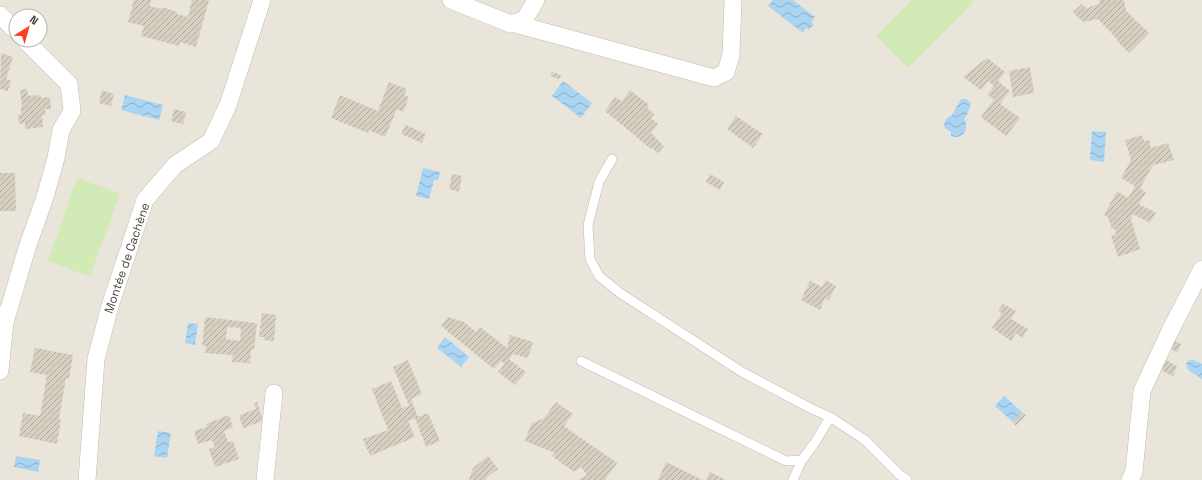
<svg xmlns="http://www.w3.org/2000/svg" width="1202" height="480" viewBox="0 0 1202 480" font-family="'Space Grotesk',sans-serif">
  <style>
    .residential { fill: #eae5da; fill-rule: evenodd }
    .green { fill: #d2eab5 }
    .water { fill: url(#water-waves) }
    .building { fill: url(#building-hatch); fill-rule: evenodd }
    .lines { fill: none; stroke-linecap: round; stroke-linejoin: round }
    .lane-casing { stroke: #c2bbae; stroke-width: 10 }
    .street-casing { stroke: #c2bbae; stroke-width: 18 }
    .lane { stroke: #fff; stroke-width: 9 }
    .street { stroke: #fff; stroke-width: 17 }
    .labels { text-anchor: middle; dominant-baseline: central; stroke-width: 4; stroke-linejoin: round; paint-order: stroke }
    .street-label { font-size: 12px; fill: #4b4439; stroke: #fff }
  </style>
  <defs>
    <pattern id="water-waves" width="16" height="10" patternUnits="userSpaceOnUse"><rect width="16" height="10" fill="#a9d4f2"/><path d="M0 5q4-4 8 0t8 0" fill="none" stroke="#8caec5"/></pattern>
    <pattern id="building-hatch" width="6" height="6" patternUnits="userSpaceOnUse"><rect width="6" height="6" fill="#d8cfc1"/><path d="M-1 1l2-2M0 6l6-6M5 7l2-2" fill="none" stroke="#b1aa9e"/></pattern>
  </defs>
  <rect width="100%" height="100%" fill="#f6f3ec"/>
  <path class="residential" d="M0,0H1202V480H0ZM16,16H40V40H16Z"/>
  <g class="green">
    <polygon points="912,0 970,0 973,3 908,68 876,36"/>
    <polygon points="77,178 120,193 90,277 48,261"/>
  </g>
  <g class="water">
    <polygon points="773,0 793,0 815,17 811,22 814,24 809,30 806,28 803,33 768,6"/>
    <polygon points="563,81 592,103 581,118 552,96"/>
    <polygon points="125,95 163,105 159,120 121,110"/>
    <path d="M961,99H966L971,103L967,115L964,119C970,130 962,140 951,136V132L945,128L944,125L946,119L952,115Z"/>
    <polygon points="1092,131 1106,132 1104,162 1090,160"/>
    <polygon points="423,168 440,172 438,180 434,180 429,199 416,196"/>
    <polygon points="188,323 198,324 195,345 185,343"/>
    <polygon points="445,337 469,357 461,367 437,348"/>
    <polygon points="1190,360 1193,360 1202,364 1202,379 1188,370 1186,363"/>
    <polygon points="1004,396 1022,412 1013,422 995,406"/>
    <polygon points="158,431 171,433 167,458 154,456"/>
    <polygon points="16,456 40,460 38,472 14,467"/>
  </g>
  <g class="building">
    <polygon points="134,0 151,0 150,6 161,9 162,7 177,12 177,14 188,17 192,0 209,0 196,47 180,42 179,46 141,36 144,26 128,22"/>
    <polygon points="1099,0 1124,0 1126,11 1149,33 1129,53 1117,41 1118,40 1098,19 1083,22 1073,12 1082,4 1086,8 1100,4"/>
    <polygon points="1,53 13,57 6,79 11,81 8,91 0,89"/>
    <polygon points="987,58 1005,72 998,81 1010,91 1000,104 1020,118 1006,136 981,117 994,99 987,95 994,86 988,81 981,90 963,77"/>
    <polygon points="1030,67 1034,93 1013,97 1009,71"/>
    <polygon points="552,72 561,75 559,79 550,76"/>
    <polygon points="389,82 407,89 404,95 409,97 403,112 397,109 385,137 369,130 368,133 331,118 340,95 378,111"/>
    <polygon points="27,89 28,96 41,95 41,98 50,97 51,109 45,109 46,115 42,115 43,127 25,129 25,123 19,124 18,115 21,114 21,107 22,106 20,90"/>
    <polygon points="102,90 114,94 111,106 99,103"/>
    <polygon points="630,90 649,105 647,108 654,114 651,118 658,124 651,133 664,146 658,153 652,148 651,149 605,111 615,97 622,101"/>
    <polygon points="174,109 186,112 183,124 171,121"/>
    <polygon points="736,116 763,134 753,148 727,129"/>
    <polygon points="406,125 426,134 422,143 401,134"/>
    <polygon points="1142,135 1144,141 1149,140 1151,148 1168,143 1174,160 1153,165 1140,188 1146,192 1139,204 1156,213 1150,223 1133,214 1131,219 1140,249 1118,257 1111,236 1116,235 1115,229 1112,229 1108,217 1104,215 1117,191 1128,198 1135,186 1121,178 1131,160 1125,140"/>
    <polygon points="0,173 15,173 16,211 0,211"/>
    <polygon points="452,174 462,176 459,192 449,189"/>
    <polygon points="710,174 724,182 720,190 706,182"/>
    <polygon points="826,280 836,286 829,300 825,298 820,310 801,300 810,281 822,287"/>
    <polygon points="1003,304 1016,311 1011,319 1028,329 1022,338 1016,333 1011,341 992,328 1002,313 998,311"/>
    <polygon points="262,313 276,315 274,341 264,340 264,337 259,337"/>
    <path d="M205,317L257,323L254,350L251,349L250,363L232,362L233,355L205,353L206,346H202ZM227,327L241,328L240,341L226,339Z"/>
    <polygon points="448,317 464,322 476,332 480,327 507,348 510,335 533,342 528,358 513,354 509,359 526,372 515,385 498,372 505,364 501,361 494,369 441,326"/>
    <polygon points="1175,341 1181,344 1177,352 1171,349"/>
    <polygon points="35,348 73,355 69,379 66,378 59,419 61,420 57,444 19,436 23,413 40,416 47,375 30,372"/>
    <polygon points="408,360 422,394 411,399 418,417 428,413 440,441 426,447 415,418 408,421 415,437 370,456 363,439 388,430 372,389 391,381 402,408 409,406 393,367"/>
    <polygon points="1166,360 1177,366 1173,376 1161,370"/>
    <polygon points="257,402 263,421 243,428 239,415 256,409 254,403"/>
    <polygon points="556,402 573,414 564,426 617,463 605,480 579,480 587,475 581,467 574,472 552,456 555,453 525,441 531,424 544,418"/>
    <polygon points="1022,412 1026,415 1016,426 1013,422"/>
    <polygon points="229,415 233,427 224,431 228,442 233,441 239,459 215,467 209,449 215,447 212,440 198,444 194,431 207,427 206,424"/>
    <polygon points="488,456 498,469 487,477 486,480 469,480 473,468"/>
    <polygon points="666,462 703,480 658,480"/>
    <polygon points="710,472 726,480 706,480"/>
  </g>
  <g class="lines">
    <g class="lane-casing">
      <g id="lane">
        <polyline points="612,159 599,182 588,225 590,259 599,276 620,293 742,372 812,409 830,417"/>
        <polyline points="581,361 786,461 802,460 816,441 830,417 865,440 900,475 907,480"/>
        <polyline points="793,480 802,460"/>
      </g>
    </g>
    <g class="street-casing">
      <g id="street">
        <polyline points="451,0 511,24 525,19 536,0"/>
        <polyline points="0,15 16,31"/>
        <polyline points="512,23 714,78 726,72 731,55 733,0"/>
        <polyline points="0,315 5,322 0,371"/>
        <polyline points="5,322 27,248 45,197 56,158 61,130 72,111 69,84 25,40"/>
        <polyline points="87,480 96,359 110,306 145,200 175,165 211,141 228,105 262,0"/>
        <polyline points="265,480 274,393"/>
        <polyline points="1130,480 1134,472 1142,391 1169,333 1202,269"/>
      </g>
    </g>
    <use href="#lane" class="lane"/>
    <use href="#street" class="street"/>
  </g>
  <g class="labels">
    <g class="street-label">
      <text transform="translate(127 258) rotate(-71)">Montée de Cachène</text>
    </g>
  </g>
  <g transform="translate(28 28) rotate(37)"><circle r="19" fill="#ffffff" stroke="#b7b4b0"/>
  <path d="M0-3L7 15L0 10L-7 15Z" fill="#fc3f1d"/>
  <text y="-6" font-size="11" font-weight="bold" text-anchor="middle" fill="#4b4439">N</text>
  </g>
</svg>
